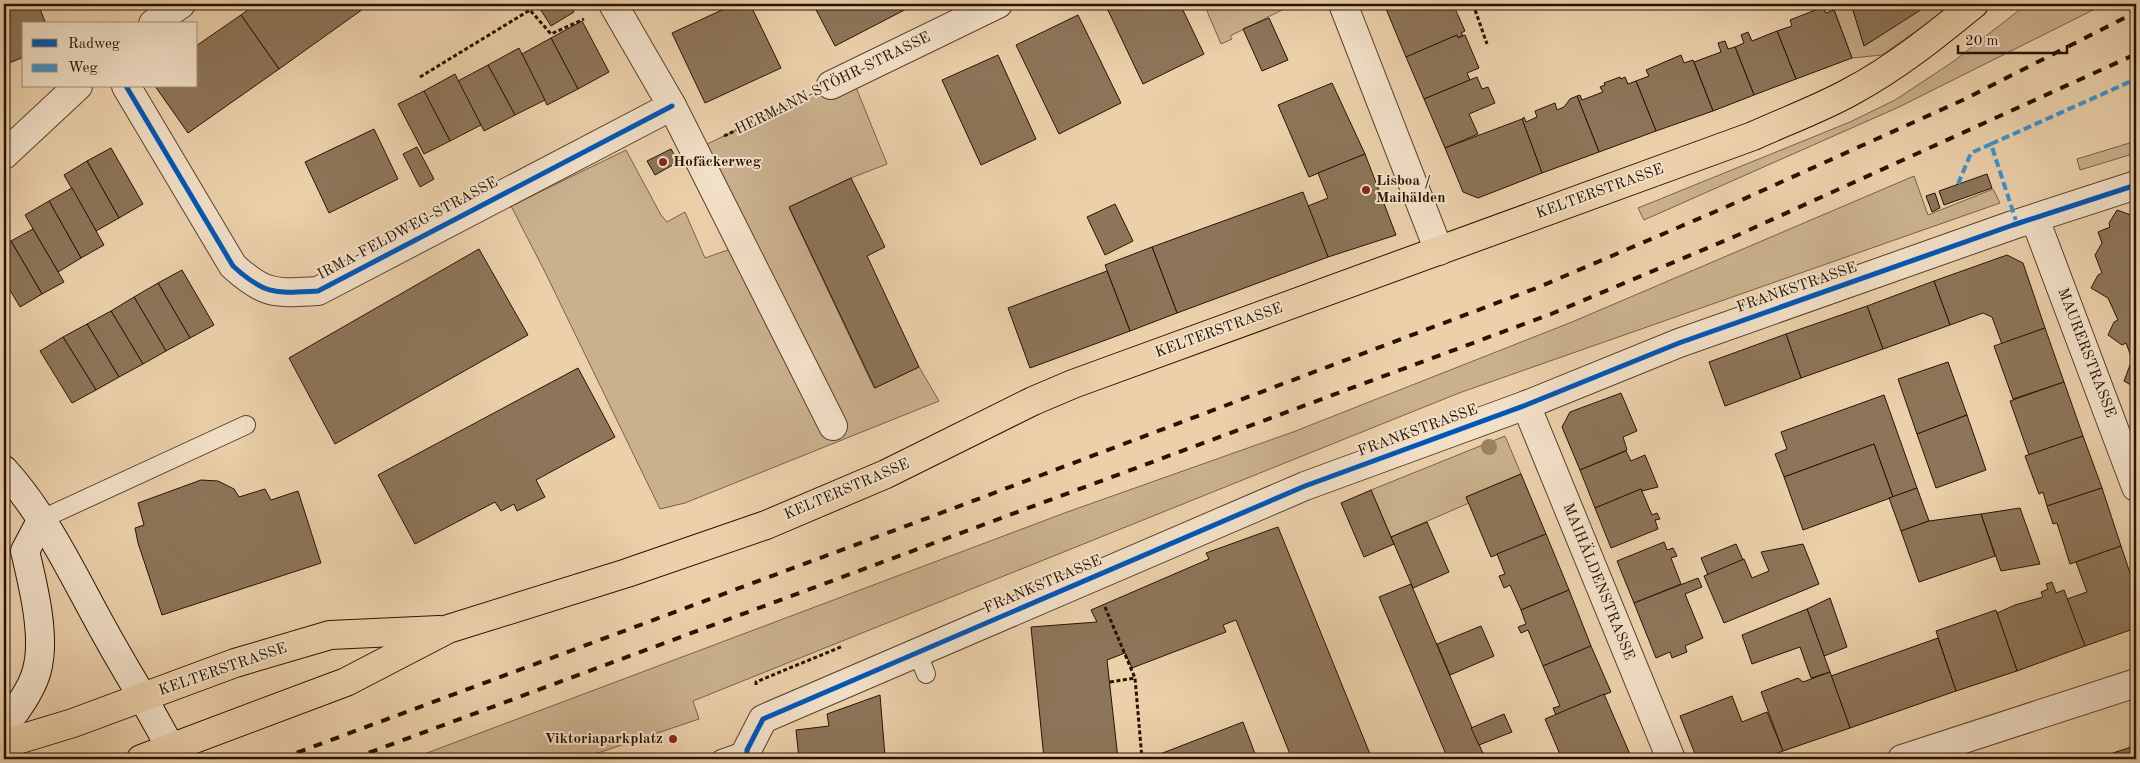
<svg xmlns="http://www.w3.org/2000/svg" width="2140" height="763" viewBox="0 0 2140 763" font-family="'Old Standard TT',serif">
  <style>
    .green { fill: #cab08d; stroke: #796247 }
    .building { fill: #8d7559; stroke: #281301 }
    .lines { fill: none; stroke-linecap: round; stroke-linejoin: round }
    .lane-casing { stroke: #59422b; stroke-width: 20 }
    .street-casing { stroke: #59422b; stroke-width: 30 }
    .secondary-casing { stroke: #281301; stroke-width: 30 }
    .primary-casing { stroke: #281301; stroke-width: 30 }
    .path { stroke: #281301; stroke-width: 3; stroke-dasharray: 4 2.5; stroke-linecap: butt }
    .lane { stroke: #f2e0c8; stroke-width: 18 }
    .street { stroke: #f2e0c8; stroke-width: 28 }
    .secondary { stroke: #f2e0c8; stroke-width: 28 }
    .primary { stroke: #ebd0aa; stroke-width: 28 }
    .rail { stroke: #281301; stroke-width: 4; stroke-dasharray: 9 9; stroke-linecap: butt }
    .quiet { stroke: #3c92d0; stroke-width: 4; stroke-dasharray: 8 4; stroke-linecap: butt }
    .cycleway-casing { stroke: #f2e0c8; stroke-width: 8 }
    .cycleway { stroke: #0057b8; stroke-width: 5 }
    .tree { fill: #9b8264 }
    .poi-dot { fill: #8f2418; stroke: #f2e0c8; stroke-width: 2 }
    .labels { text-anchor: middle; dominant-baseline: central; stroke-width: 4; stroke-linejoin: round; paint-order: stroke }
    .street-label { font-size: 15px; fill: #281301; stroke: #f2e0c8 }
    .poi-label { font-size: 15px; font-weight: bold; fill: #281301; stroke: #f2e0c8; text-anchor: start }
  </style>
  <rect width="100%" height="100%" fill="#ebd0aa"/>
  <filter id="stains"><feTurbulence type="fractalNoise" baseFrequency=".004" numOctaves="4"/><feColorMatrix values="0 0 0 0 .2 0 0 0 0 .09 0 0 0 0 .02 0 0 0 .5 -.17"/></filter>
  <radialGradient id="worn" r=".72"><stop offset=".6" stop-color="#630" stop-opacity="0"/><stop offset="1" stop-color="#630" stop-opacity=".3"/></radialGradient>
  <g class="green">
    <polygon points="1204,4 1294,4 1230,36 1232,39 1221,44"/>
    <polygon points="1832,4 1952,4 1952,6 1882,55 1852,58"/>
    <polygon points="2027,4 2105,4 1899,107 1644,220 1638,208 1850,122 1895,100 1954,61"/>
    <polygon points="851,75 887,164 851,178 789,208 874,388 919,367 939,401 685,503 660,509 546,274 511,206 626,150 661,215 667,222 685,212 705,258 742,245 705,145"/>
    <polygon points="2136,141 2136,153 2080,170 2077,159"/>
    <polygon points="1914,176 1928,215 1993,189 2000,203 1459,393 693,701 699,719 580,759 411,759 1070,511 1293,432 1572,322"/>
    <polygon points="1505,436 1521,474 1466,497 1469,503 1391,537 1371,490"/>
  </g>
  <g class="building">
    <polygon points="4,4 38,4 46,24 24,24 24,57 4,65"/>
    <polygon points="256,4 370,4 279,69 241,15"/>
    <polygon points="537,4 568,4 574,12 551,26"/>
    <polygon points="646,4 663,4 650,10"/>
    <polygon points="735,4 750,4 781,68 705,103 672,33"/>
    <polygon points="813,4 916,4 835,46"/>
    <polygon points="1105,4 1180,4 1204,54 1143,84"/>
    <polygon points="1384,4 1453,4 1465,31 1461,33 1463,35 1458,38 1457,35 1406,57"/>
    <polygon points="1851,4 1930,4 1864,46"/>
    <polygon points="1823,7 1826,13 1834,10 1852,58 1796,79 1777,31 1792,26 1790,20"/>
    <polygon points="241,15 279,69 188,133 155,86 196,86 196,46"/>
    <polygon points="1078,15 1121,103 1059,134 1016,45"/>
    <polygon points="1269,18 1288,60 1262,71 1243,29"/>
    <polygon points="582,21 609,72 578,89 551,38"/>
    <polygon points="1777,31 1796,79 1754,95 1735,47 1744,43 1741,35 1748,32 1752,41"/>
    <polygon points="1457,35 1458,38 1465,35 1479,68 1467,73 1470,80 1424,99 1406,57"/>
    <polygon points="551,38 578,89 547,105 522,54"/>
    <polygon points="1725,41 1728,49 1735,47 1754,95 1713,111 1694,62 1721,52 1718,43"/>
    <polygon points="519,48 545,100 515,115 488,65"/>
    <polygon points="998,55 1036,139 981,165 942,80"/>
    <polygon points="1681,55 1684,63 1693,60 1713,111 1656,131 1636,81 1649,76 1646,70"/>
    <polygon points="488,65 515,115 484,131 458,81"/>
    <polygon points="455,74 481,125 450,141 424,91"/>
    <polygon points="1477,77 1482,89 1488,87 1495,103 1469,114 1478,134 1445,148 1424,99"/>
    <polygon points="1620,77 1621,79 1625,77 1628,84 1636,81 1656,131 1599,152 1577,96 1580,95 1582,100 1603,92 1600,87 1605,85 1604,83"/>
    <polygon points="1332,83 1365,154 1309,177 1278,105"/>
    <polygon points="424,91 450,141 424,154 398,104"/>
    <polygon points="1577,96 1599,152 1542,173 1522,119 1524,117 1526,122 1537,117 1535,111 1555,103 1557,110 1564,107 1570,99"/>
    <polygon points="1522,119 1542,173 1478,198 1463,192 1445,148"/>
    <polygon points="374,129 398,179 329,213 305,162"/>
    <polygon points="417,147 434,179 420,187 403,154"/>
    <polygon points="111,148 143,204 119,218 87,161"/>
    <polygon points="671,149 678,162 655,175 647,161"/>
    <polygon points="1365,154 1396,235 1328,257 1308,206 1328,198 1318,173"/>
    <polygon points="87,161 119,218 96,231 64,175"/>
    <polygon points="1987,174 1992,188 1944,205 1939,191"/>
    <polygon points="851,178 885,247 867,256 919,367 875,388 789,207"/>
    <polygon points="72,188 104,245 81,258 49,201"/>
    <polygon points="1303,192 1328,257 1177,313 1152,247"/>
    <polygon points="1935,193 1940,208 1932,212 1926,196"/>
    <polygon points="49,201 81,258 58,272 25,215"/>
    <polygon points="1115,204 1133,241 1105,255 1087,217"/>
    <polygon points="2117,210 2131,215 2133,220 2136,218 2136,388 2124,381 2130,365 2134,364 2126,343 2122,345 2108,335 2114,322 2118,320 2108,298 2091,288 2098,275 2102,273 2095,255 2102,243 2098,232 2110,227 2109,223"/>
    <polygon points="33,229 64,282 42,294 11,241"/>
    <polygon points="11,241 42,294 20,307 4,280 4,245"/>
    <polygon points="1152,247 1177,313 1130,331 1105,265"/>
    <polygon points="479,249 528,335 335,444 289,358"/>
    <polygon points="2007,255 2023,263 2045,328 2002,344 1992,317 1983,313 1950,325 1934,281"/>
    <polygon points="182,270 214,325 190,338 158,283"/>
    <polygon points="1107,271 1130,331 1030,368 1008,308"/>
    <polygon points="1934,281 1950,325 1883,349 1867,306"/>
    <polygon points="158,283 190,338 166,351 134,297"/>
    <polygon points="134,297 166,351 143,364 111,311"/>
    <polygon points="1867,306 1883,349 1801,378 1786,334"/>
    <polygon points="111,311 143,364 119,377 87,324"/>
    <polygon points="87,324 119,377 96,390 63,337"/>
    <polygon points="2045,328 2064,382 2013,399 1994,346"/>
    <polygon points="1786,334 1801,378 1725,406 1709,362"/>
    <polygon points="63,337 96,390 72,403 40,351"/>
    <polygon points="1948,362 1967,415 1917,434 1898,379"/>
    <polygon points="578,368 615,437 536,480 545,497 517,511 514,504 501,511 495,502 415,544 378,475"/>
    <polygon points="2064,382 2083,436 2029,455 2010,401"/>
    <polygon points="1621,393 1637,431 1623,437 1627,450 1580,470 1562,427 1570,412"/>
    <polygon points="1884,395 1917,488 1893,497 1874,444 1784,477 1775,454 1787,449 1781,432"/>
    <polygon points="1967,415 1986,470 1936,488 1917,434"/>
    <polygon points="2083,436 2102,488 2047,506 2043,492 2039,494 2025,456"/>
    <polygon points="1874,444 1893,497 1803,530 1784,477"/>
    <polygon points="1626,451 1631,461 1645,455 1658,487 1642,491 1641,489 1595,508 1580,470"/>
    <polygon points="1521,474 1546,534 1491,557 1466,497"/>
    <polygon points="201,480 218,481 234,489 239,497 265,489 271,500 298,491 321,563 162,615 138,543 135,528 144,525 138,503"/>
    <polygon points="1917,488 1929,521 1901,531 1889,498"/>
    <polygon points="2102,488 2121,546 2070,564 2057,523 2053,524 2047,506"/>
    <polygon points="1641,489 1652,515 1657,513 1660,519 1655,520 1658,529 1611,548 1595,508"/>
    <polygon points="1371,490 1394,544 1364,557 1341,503"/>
    <polygon points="2020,508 2040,564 2001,571 1981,514"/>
    <polygon points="1981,514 1995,556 1919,582 1901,531 1929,521"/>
    <polygon points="1427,522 1449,572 1413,588 1391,537"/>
    <polygon points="1278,527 1372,759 1292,759 1236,620 1223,625 1226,632 1132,668 1125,653 1107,660 1118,759 1044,759 1031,627 1097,622 1091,610 1209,559 1206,553"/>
    <polygon points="1546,534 1569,590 1521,610 1510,585 1504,588 1499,576 1505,574 1497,554"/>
    <polygon points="1664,542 1667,550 1673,548 1677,556 1671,558 1681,584 1634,603 1617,561"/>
    <polygon points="1736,544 1743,560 1708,575 1701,558"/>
    <polygon points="1803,544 1819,584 1724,623 1704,576 1744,559 1752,578 1769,571 1761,552"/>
    <polygon points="2121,546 2136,591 2136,628 2085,646 2067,599 2087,592 2076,562"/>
    <polygon points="1698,578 1702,587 1685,594 1703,638 1685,646 1687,652 1672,658 1670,652 1656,658 1634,603"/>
    <polygon points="2052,582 2056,593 2064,590 2085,646 2017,671 1997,613 2015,605 2043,597 2041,592 2048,589 2046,584"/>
    <polygon points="1411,584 1484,756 1477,759 1448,759 1379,597"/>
    <polygon points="1569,590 1591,646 1543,666 1528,630 1521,633 1518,627 1526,624 1521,610"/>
    <polygon points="1830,598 1847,647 1824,656 1807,609"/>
    <polygon points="1807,609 1830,672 1811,678 1800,647 1752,664 1742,635"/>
    <polygon points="1996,610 2017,671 1956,691 1936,631"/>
    <polygon points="1481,626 1494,656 1450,675 1437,644"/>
    <polygon points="1938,638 1956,691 1850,728 1831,676"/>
    <polygon points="1591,646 1611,692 1556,715 1553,708 1560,706 1543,666"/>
    <polygon points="1830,672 1850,728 1783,751 1761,692 1798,678 1803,682"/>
    <polygon points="1604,694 1632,759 1562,759 1545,719"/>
    <polygon points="880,695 885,756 855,759 799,759 796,730 829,726 827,714"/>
    <polygon points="1732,696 1742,722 1767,712 1783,751 1762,759 1759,759 1757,754 1745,759 1697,759 1680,716"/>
    <polygon points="1504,714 1512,732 1479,745 1471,728"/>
    <polygon points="1243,722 1257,759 1162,759 1160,754"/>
    <polygon points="2134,746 2136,759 2095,759"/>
  </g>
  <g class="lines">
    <g class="lane-casing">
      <g id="lane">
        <polyline points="42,519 246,425"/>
        <polyline points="917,652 926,674"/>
        <polyline points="721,759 747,750"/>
      </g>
    </g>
    <g class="street-casing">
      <g id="street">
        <polyline points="613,4 672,106 833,426"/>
        <polyline points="1343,4 1439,251"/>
        <polyline points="153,24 181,4"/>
        <polyline points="831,85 998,4"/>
        <path d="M126,86L233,266C266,296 276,293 318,291L672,106"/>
        <polyline points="4,155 78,86"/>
        <polyline points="2035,219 2136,487"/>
        <polyline points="1526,405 1671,759"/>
        <polyline points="747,759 747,750 763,719 1305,486 1526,405 1679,343 2013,225 2136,185"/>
        <polyline points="1902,759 2136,683"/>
      </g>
    </g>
    <g class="secondary-casing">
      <g id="secondary">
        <path d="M4,470C46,516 73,575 103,629C127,673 154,714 176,759"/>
        <path d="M4,726C17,710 32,690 37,670C46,636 33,585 25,551L42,519"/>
      </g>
    </g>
    <g class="primary-casing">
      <g id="primary">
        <polyline points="4,744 73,723 235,663 330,635 439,630"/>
        <path d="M141,759L346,682L448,629L627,573L766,525L886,474L1033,401L1073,384L1753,136C1786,121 1819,109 1850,92C1895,68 1935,36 1974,4"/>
      </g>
    </g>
    <g class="path">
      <polyline points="1473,4 1487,44"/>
      <polyline points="420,77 530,10 551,34 584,19"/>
      <polyline points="724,136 802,99"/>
      <polyline points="1105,607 1135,678"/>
      <polyline points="1110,682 1135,678 1142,759"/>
      <polyline points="756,685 756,682 843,646"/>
    </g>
    <use href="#lane" class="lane"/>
    <use href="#street" class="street"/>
    <use href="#secondary" class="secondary"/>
    <use href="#primary" class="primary"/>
    <g class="rail">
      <polyline points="280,759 949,510 1539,287 1726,207 1965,99 2136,12"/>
      <polyline points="352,759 1551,314 1738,235 2136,54"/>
    </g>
    <g class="quiet">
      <polyline points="1958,184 1971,153 1991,144"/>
      <polyline points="2017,224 1991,144 2136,79"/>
    </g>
    <g class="cycleway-casing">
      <g id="cycleway">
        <path d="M126,86L233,266C266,296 276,293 318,291L672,106"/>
        <polyline points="747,759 747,750 763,719 1305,486 1526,405 1679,343 2013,225 2136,185"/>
      </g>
    </g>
    <use href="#cycleway" class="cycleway"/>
  </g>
  <circle class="tree" cx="1489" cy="447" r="8"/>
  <g class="poi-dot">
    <circle cx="663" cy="162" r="5"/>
    <circle cx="1366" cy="190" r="5"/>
    <circle cx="673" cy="739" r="5"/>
  </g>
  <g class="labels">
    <g class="street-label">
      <text transform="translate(833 84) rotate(-26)">HERMANN-STÖHR-STRASSE</text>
      <text transform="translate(1600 192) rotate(-20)">KELTERSTRASSE</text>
      <text transform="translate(408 229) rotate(-28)">IRMA-FELDWEG-STRASSE</text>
      <text transform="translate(1797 288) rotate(-19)">FRANKSTRASSE</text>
      <text transform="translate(1219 331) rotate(-20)">KELTERSTRASSE</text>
      <text transform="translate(2086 353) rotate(69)">MAURERSTRASSE</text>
      <text transform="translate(1418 431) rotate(-20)">FRANKSTRASSE</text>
      <text transform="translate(847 490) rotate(-23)">KELTERSTRASSE</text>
      <text transform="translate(1598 582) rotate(68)">MAIHÄLDENSTRASSE</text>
      <text transform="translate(1043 585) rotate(-23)">FRANKSTRASSE</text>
      <text transform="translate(223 670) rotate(-19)">KELTERSTRASSE</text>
    </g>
    <g class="poi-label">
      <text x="673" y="162">Hofäckerweg</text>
      <text x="1376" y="181">Lisboa /<tspan x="1376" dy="17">Maihälden</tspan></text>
      <text x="663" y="739" text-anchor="end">Viktoriaparkplatz</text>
    </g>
  </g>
  <rect width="2140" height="763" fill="none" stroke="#ebd0aa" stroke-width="20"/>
  <rect x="5" y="5" width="2130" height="753" fill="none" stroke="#281301" stroke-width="2.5"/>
  <rect x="10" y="10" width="2120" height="743" fill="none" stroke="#281301"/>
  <rect x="22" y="22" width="175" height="65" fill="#f2e0c8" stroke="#a18e78"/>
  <rect x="32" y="39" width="25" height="8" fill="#0057b8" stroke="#a18e78"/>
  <text x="68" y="48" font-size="15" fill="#281301">Radweg</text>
  <rect x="32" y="64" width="25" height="8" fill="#3c92d0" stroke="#a18e78"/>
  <text x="68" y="72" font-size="15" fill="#281301">Weg</text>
  <path d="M1958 45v8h109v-8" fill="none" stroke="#281301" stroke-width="2.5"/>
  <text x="1965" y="45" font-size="15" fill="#281301" stroke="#f2e0c8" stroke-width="4" paint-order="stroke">20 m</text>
  <rect width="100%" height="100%" filter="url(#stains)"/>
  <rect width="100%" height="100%" fill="url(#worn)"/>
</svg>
